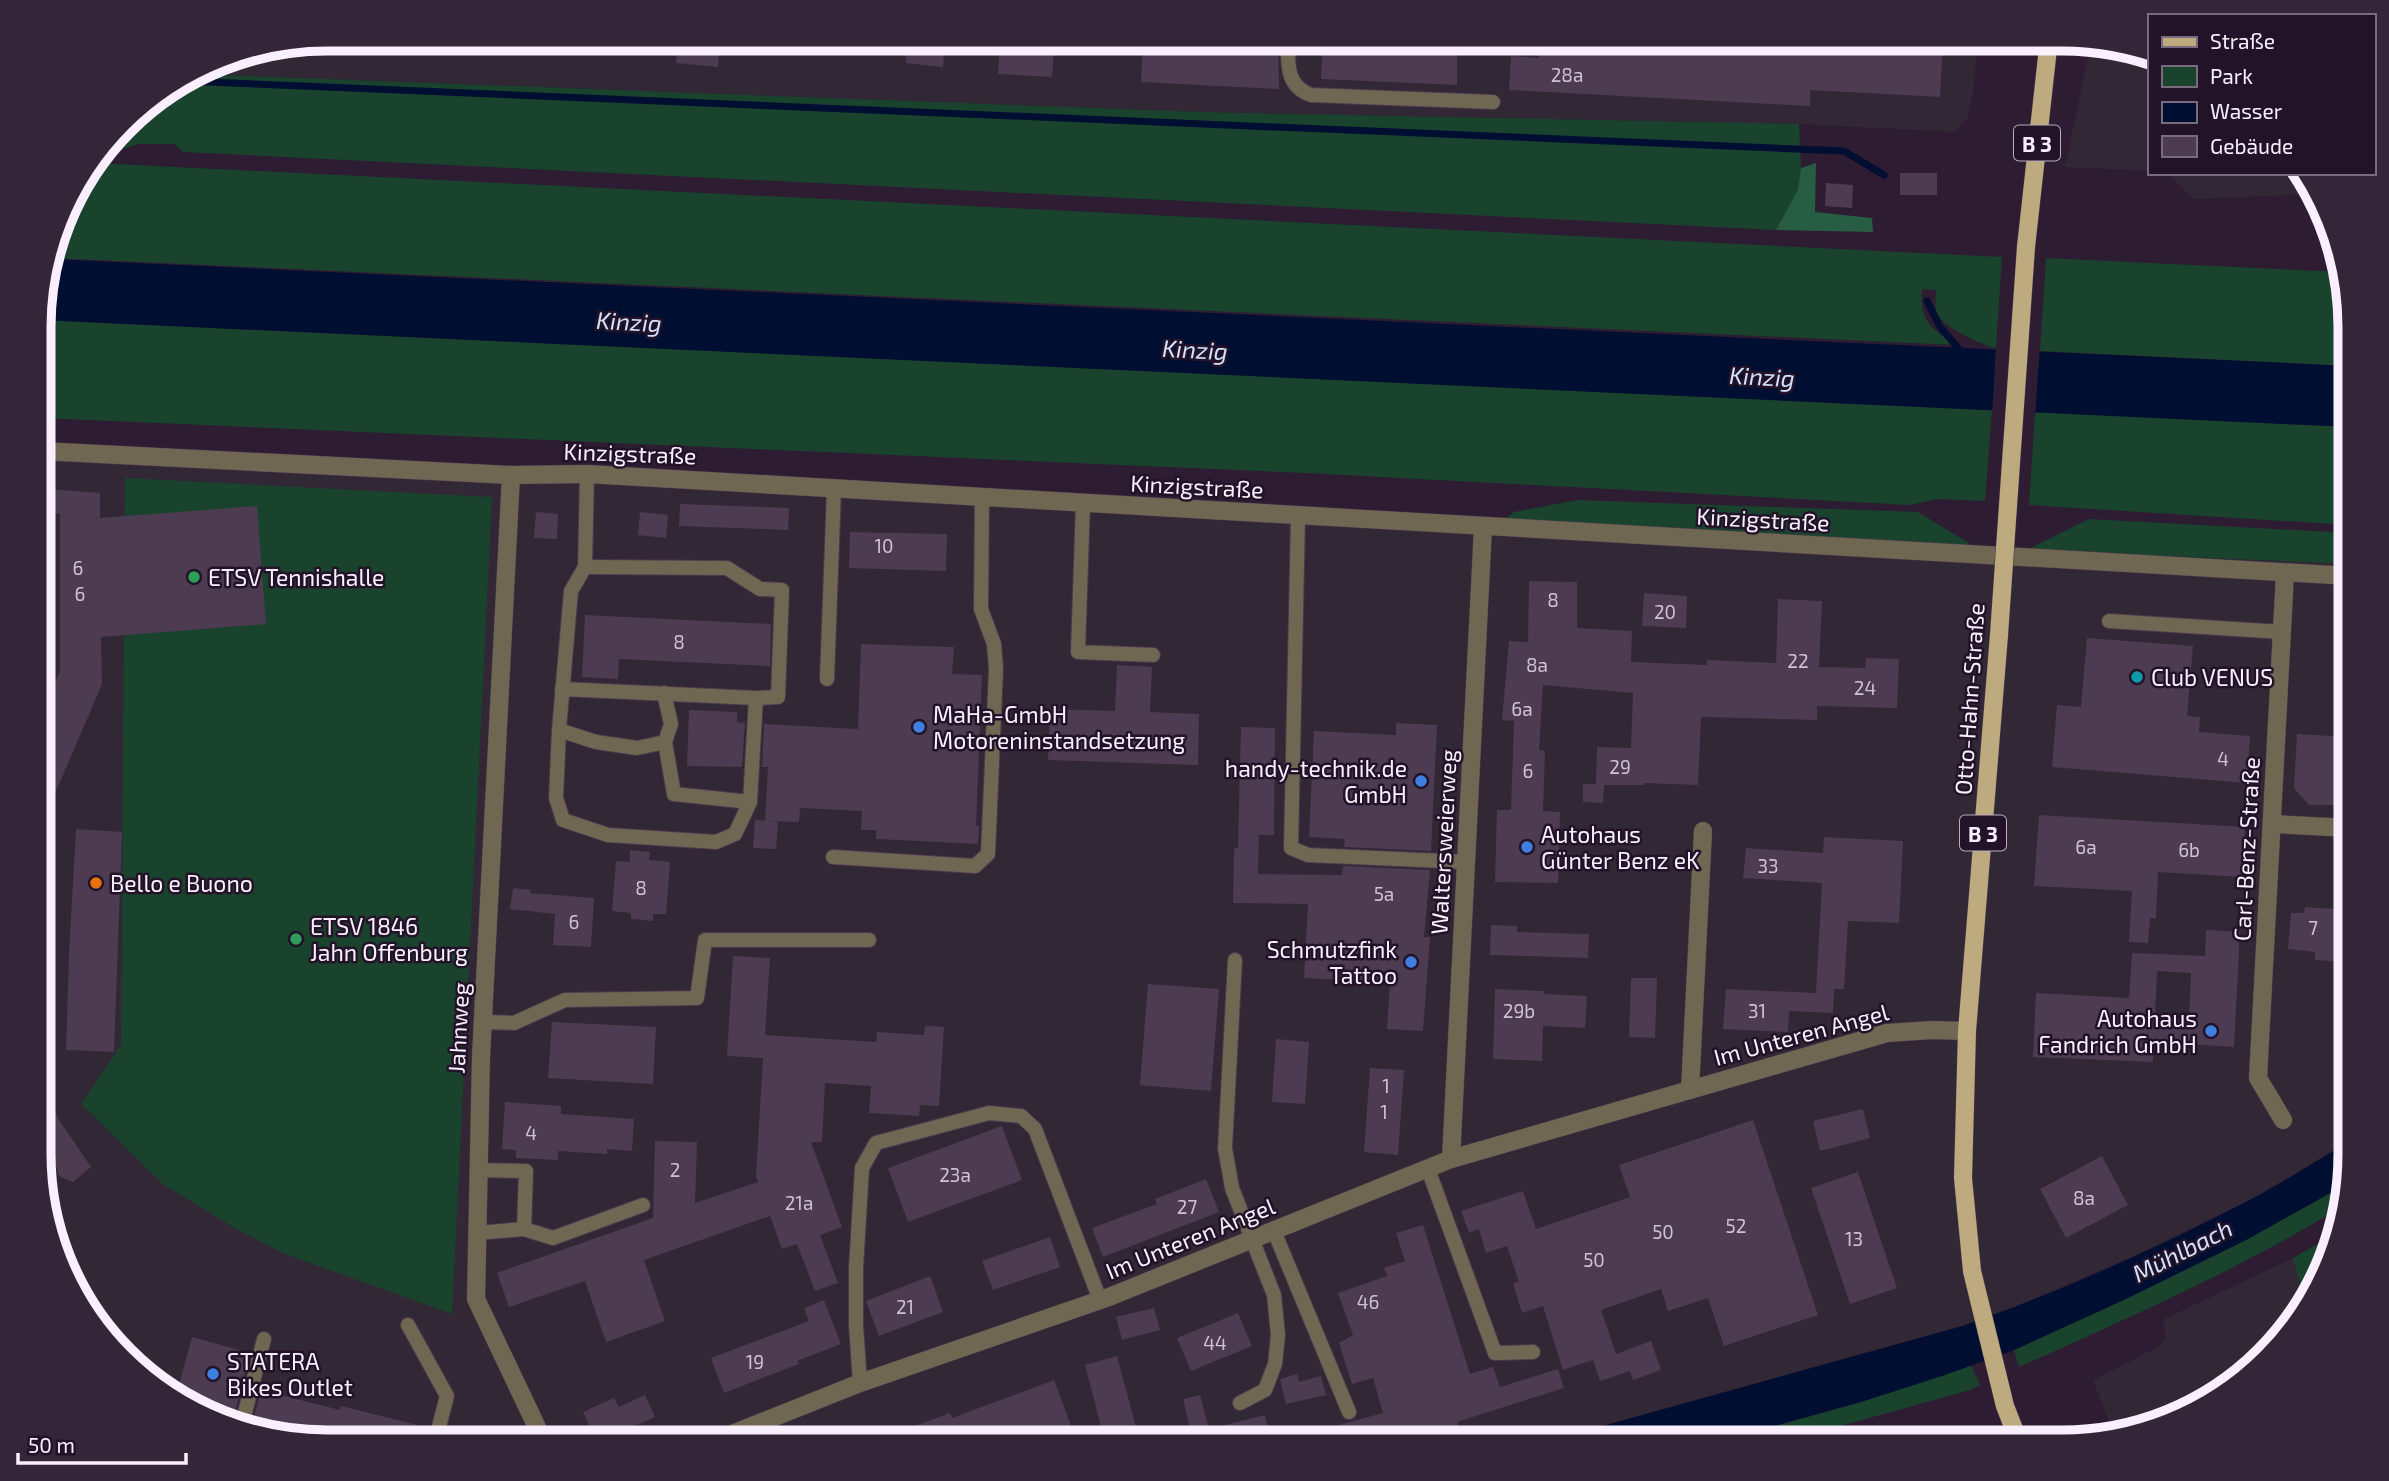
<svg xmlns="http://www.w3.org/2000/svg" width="2389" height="1481" viewBox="0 0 2389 1481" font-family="'Exo 2',sans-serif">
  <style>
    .commercial { fill: #312735 }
    .green { fill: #1a432e }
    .forest { fill: #275e43 }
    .water { fill: #000e31 }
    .pier { fill: #2d1c32 }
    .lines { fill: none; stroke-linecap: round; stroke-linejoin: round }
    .stream { stroke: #000e31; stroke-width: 7 }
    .building { fill: #4d3b52; fill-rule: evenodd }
    .lane-casing { stroke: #4a3a4f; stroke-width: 16 }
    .street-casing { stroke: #4a3a4f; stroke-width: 19 }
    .primary-casing { stroke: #4a3a4f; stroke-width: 19 }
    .lane { stroke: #706752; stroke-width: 14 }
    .street { stroke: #706752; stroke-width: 18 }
    .primary { stroke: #bdaa7e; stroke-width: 18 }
    .primary-bridge-casing { stroke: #4a3a4f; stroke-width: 19; stroke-linecap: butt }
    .primary-bridge { stroke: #bdaa7e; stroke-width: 18 }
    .leisure-dot { fill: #2e9e5b; stroke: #231328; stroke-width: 2.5 }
    .culture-dot { fill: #0f9aa8; stroke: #231328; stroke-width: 2.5 }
    .shop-dot { fill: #3f7fe0; stroke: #231328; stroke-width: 2.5 }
    .food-dot { fill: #e8710a; stroke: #231328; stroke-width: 2.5 }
    .labels { text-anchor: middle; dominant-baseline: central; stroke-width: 5; stroke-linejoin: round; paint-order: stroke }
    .number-label { font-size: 19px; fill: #cfc2d3 }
    .shield { fill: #231328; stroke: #baadbe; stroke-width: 2 }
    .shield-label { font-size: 21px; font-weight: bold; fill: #faeffe }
    .street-label { font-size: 23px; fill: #faeffe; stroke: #231328 }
    .poi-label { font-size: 23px; fill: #faeffe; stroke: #231328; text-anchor: start }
    .water-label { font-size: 24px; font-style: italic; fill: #d3e3ff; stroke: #231328 }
    .rim { fill: none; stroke: #faeffe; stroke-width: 9 }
  </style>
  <rect width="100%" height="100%" fill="#2d1c32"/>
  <g class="commercial">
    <polygon points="327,39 1977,39 1974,87 1968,117 1955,132 1799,124 1201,112 194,74 217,60"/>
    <polygon points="2091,43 2149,53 2149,171 2065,167"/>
    <polygon points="2158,173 2303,173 2312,183 2316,194 2193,199 2169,176"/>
    <polygon points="41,455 2350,564 2350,1141 2250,1200 2134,1256 2008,1310 1959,1327 1545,1442 326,1442 287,1437 236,1425 167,1394 87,1314 41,1192"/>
    <polygon points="2293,1258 2306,1306 2302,1314 2206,1404 2113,1432 2093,1380 2156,1348 2165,1339 2164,1319"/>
  </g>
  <g class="green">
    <polygon points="194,74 1201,112 1799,124 1801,168 1799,190 1776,230 183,152 174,144 138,144 121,150 106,149 136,110"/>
    <path d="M96,163L2002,257L1996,349C1980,343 1944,329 1937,313C1934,305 1936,297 1936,290L1922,289C1919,320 1931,329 1956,345L51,258L68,199Z"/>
    <polygon points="2046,258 2339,272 2350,308 2350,366 2040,351"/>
    <polygon points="41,320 1992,410 1985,501 1937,499 1910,505 1306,473 41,418"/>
    <polygon points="2035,412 2350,427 2350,525 2029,505"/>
    <polygon points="125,478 492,497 452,1314 285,1254 233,1227 164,1185 81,1104 121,1045"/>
    <polygon points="1577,500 1918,512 1975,547 1504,520 1514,512"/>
    <polygon points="2089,519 2350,533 2350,564 2027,550"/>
    <path d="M2348,1183L2343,1206C2240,1269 2129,1318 2019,1367L2014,1350L2128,1298L2246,1240Z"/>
    <polygon points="2338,1232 2335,1247 2306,1306 2293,1258"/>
    <polygon points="1971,1365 1980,1385 1970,1390 1783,1442 1717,1442 1861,1402"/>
  </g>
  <polygon class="forest" points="1816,163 1815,212 1872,218 1873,232 1776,230 1798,190 1801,168"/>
  <g class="water">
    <polygon points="50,259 2350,366 2350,427 41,320 41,289"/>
    <path d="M2350,1141L2348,1183L2246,1240L2128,1298L2014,1350L1945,1375L1861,1402L1717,1442H1545L1959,1327C2058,1293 2155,1249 2248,1201C2283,1183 2316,1161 2350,1141Z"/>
  </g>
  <polygon class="pier" points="1996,346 2040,348 2035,416 1992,414"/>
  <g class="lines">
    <g class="stream">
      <polyline points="183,81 1844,151 1884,175"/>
      <polyline points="1927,301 1940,327 1964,355"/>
    </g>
  </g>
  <g class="building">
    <polygon points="679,38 720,38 718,67 676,63"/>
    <polygon points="908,38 945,38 943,67 906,63"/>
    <polygon points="1000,38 1055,39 1052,77 998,74"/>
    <polygon points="1143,38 1278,38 1279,89 1141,82"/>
    <polygon points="1323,38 1457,38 1457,85 1321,79"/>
    <polygon points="1540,38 1943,38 1940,97 1810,90 1810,106 1509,90 1511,56 1539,58"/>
    <rect x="1900" y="173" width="37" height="22"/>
    <polygon points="1826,183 1853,185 1852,208 1825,206"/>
    <polygon points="50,489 100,493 100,518 257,506 266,624 101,637 102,684 41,826 41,713 60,672 60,514 48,512 42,507 42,496"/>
    <polygon points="680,504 789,508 788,530 679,526"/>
    <polygon points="536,512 558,514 557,539 534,538"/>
    <polygon points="640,512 668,515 666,538 638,535"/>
    <polygon points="850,532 947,534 946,571 849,568"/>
    <polygon points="1529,581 1577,582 1577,628 1632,631 1631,662 1707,665 1707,660 1776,663 1778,599 1822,601 1819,667 1865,668 1866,658 1899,659 1897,708 1817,706 1817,720 1701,717 1698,785 1644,783 1644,785 1604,785 1603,803 1583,802 1583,784 1596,784 1597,747 1631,748 1633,693 1543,685 1539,750 1545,751 1543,811 1560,812 1558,883 1495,882 1497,810 1511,810 1514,721 1502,720 1509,641 1528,642"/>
    <polygon points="1644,593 1687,596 1686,628 1642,626"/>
    <polygon points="585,615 771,624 770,666 619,659 618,679 582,677"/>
    <polygon points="2087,638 2193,646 2187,716 2200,717 2199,732 2250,736 2247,783 2052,767 2057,705 2081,707"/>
    <polygon points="861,644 954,647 952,674 982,675 976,826 979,826 978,844 876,839 876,830 861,830 862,811 800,808 799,822 765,821 768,767 762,767 764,724 858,729"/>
    <polygon points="1117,665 1152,667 1150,712 1199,714 1198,765 1048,760 1050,709 1115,711"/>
    <polygon points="689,710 737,712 737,722 745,723 742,767 687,766"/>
    <polygon points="1396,723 1437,725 1431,851 1344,847 1345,839 1309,837 1314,731 1396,735"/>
    <polygon points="1241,727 1275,728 1274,835 1259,835 1258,874 1342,875 1343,866 1430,870 1424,937 1430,937 1423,1031 1387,1029 1390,982 1304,978 1308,904 1233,903 1234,848 1238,848"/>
    <polygon points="2297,734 2350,737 2350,805 2309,805 2294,788"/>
    <polygon points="2039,815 2245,827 2243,877 2158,872 2156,918 2150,918 2148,943 2129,942 2132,891 2034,886"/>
    <polygon points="755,820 778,822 776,849 753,848"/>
    <polygon points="76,829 122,832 114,1052 66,1050 69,954"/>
    <polygon points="1824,837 1903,841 1899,923 1848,921 1844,989 1834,989 1833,1013 1789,1011 1788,1032 1723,1029 1726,989 1816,993 1822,883 1743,878 1746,848 1823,853"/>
    <polygon points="630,850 650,852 649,860 670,862 666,914 653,914 653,921 631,919 631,913 612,911 616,861 630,862"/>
    <polygon points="513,888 531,890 530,893 594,898 591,947 553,945 555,914 510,909"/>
    <polygon points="2305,907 2350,910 2350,962 2315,960 2315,952 2288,949 2291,913 2304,913"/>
    <polygon points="1491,925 1517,926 1517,932 1589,934 1588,958 1490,955"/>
    <path d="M2206,930L2240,932L2234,1047L2154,1042L2153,1062L2033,1057L2036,993L2129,998L2132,953L2205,956ZM2157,971L2191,973L2189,1019L2155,1017Z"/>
    <polygon points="733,956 770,958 765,1035 876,1042 877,1032 924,1035 925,1026 944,1027 939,1106 920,1105 919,1116 869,1113 871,1086 825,1083 822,1142 811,1142 842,1227 820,1235 838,1283 815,1291 797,1244 782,1249 770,1216 644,1260 665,1321 606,1342 585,1281 509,1307 497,1273 653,1218 655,1141 697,1142 695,1203 758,1182 756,1176 763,1058 727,1056"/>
    <polygon points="1631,978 1657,978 1655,1038 1629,1037"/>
    <polygon points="1148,984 1219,989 1211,1091 1140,1085"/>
    <polygon points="1495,989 1544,991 1544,994 1587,996 1585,1028 1543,1026 1542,1061 1493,1059"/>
    <polygon points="552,1022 656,1027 653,1084 548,1078"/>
    <polygon points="1276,1039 1309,1042 1305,1104 1272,1102"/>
    <polygon points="1370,1068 1404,1070 1398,1155 1364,1152"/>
    <polygon points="41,1078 59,1120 91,1167 73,1182 59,1176 46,1132 41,1134"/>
    <polygon points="505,1102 561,1106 561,1114 634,1119 632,1151 607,1149 607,1154 558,1151 558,1160 516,1158 516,1150 502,1149"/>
    <polygon points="1863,1109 1870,1138 1820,1151 1813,1121"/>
    <polygon points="1753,1120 1818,1315 1724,1346 1708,1298 1668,1311 1661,1289 1601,1310 1616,1354 1651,1341 1661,1370 1633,1380 1630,1371 1600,1381 1593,1360 1563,1370 1543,1306 1522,1313 1513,1283 1519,1282 1507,1246 1486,1253 1479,1229 1469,1233 1461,1211 1523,1191 1536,1229 1630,1197 1619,1165"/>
    <polygon points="1002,1126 1022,1180 908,1222 888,1168"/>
    <polygon points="2102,1156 2128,1205 2066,1238 2040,1189"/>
    <polygon points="1858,1172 1897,1288 1850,1304 1811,1188"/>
    <polygon points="1206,1179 1219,1212 1103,1257 1092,1228 1157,1204 1155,1199"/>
    <polygon points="1423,1225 1470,1374 1493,1367 1500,1387 1558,1369 1564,1388 1457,1422 1461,1434 1430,1442 1298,1442 1297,1436 1383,1413 1373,1378 1352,1384 1339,1343 1353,1335 1338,1293 1387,1276 1384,1268 1405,1261 1396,1233"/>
    <polygon points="1050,1237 1060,1267 993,1290 982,1261"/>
    <polygon points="930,1276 943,1312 879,1336 866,1301"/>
    <polygon points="824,1300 841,1344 797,1361 799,1364 724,1393 711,1358 809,1321 804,1308"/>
    <polygon points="1154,1308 1160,1330 1122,1340 1116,1317"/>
    <polygon points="1238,1313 1252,1346 1191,1371 1177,1338"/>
    <polygon points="192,1337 250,1353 235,1412 176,1396"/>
    <polygon points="1117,1356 1140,1442 1105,1442 1085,1365"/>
    <polygon points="1297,1374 1299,1382 1321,1376 1326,1395 1286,1404 1280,1379"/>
    <polygon points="1054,1380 1077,1442 877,1442 876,1440 950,1413 952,1418"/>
    <polygon points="261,1390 340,1410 341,1406 426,1427 422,1442 349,1442 260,1420 254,1417"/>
    <polygon points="645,1395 655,1417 597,1442 583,1412 614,1398 619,1407"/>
    <polygon points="1200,1395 1209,1429 1265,1415 1271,1442 1183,1442 1182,1436 1191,1433 1183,1399"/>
  </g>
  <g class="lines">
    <g class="lane-casing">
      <g id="lane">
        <path d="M1288,39C1288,62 1285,86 1311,95L1493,102"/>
        <polyline points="1083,503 1078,652 1153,655"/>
        <polyline points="1298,516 1291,848 1308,855 1466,862"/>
        <polyline points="585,567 727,568 760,589 782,590 778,697 756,698"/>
        <polyline points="2109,621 2282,632"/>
        <polyline points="827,679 834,489"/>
        <polyline points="562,689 756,698 750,802 674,794 665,742 637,748 596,742 559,730 571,591 585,567 587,474"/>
        <polyline points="664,693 671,724 665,742"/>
        <polyline points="559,730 556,798 563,820 608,835 716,842 735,834 750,802"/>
        <polyline points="833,857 975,866 988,854 996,669 994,644 981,609 982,497"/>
        <polyline points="1235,960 1225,1148 1232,1188 1274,1295 1278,1335 1275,1364 1265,1390 1240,1403"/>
        <polyline points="483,1022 514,1023 565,1000 697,998 705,940 869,940"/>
        <polyline points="1428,1169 1495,1353 1533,1352"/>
        <polyline points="524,1229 553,1238 643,1205"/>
        <polyline points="1274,1231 1349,1412"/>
        <polyline points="477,1233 524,1229 526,1171 478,1170"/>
        <polyline points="408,1325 447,1396 435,1442"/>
        <polyline points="860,1383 856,1325 856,1268 862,1168 876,1143 989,1113 1021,1116 1035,1129 1100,1300"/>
        <polyline points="241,1428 264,1339"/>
      </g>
    </g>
    <g class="street-casing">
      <g id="street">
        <polyline points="41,451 511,475 587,474 2350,576"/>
        <polyline points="511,475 481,1057 476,1299 544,1442"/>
        <polyline points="2272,824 2350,828"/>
        <polyline points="1690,1090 1703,831"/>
        <polyline points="2283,1120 2258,1078 2285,574"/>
        <polyline points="1451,1159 1483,527"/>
        <polyline points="712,1442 860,1383 1109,1297 1451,1159 1887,1033 1932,1030 1967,1031"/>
      </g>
    </g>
    <g class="primary-casing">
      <g id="primary">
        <polyline points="2026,247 2049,39"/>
        <polyline points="1999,635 1967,1031 1963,1178 1972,1271 2005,1406 2019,1442"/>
      </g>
    </g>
    <use href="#lane" class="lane"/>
    <use href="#street" class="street"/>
    <use href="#primary" class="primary"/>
    <g class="primary-bridge-casing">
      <polyline id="primary-bridge" points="1999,635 2026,247"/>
    </g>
    <use href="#primary-bridge" class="primary-bridge"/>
  </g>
  <g class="leisure-dot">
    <circle cx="194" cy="577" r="7"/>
    <circle cx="296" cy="939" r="7"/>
  </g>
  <circle class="culture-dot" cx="2137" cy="677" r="7"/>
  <g class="shop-dot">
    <circle cx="919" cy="727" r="7"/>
    <circle cx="1421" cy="781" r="7"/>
    <circle cx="1527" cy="847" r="7"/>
    <circle cx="1411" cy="962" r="7"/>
    <circle cx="2211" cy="1031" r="7"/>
    <circle cx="213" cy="1374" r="7"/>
  </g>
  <circle class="food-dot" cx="96" cy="883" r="7"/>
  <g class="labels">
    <g class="number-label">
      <text x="1567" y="74">28a</text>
      <text x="884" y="545">10</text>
      <text x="78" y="567">6</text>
      <text x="80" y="593">6</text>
      <text x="1553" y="599">8</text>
      <text x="1665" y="611">20</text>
      <text x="679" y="641">8</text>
      <text x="1798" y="660">22</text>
      <text x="1537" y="664">8a</text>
      <text x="1865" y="687">24</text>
      <text x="1522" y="708">6a</text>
      <text x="2223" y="758">4</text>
      <text x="1620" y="766">29</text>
      <text x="1528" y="770">6</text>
      <text x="2086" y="846">6a</text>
      <text x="2189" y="849">6b</text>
      <text x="1768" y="865">33</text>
      <text x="641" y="887">8</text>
      <text x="1384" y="893">5a</text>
      <text x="574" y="921">6</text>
      <text x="2313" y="927">7</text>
      <text x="1519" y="1010">29b</text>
      <text x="1757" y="1010">31</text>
      <text x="1386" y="1085">1</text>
      <text x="1384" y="1111">1</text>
      <text x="531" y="1132">4</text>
      <text x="675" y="1169">2</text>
      <text x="955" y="1174">23a</text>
      <text x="2084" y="1197">8a</text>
      <text x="799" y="1202">21a</text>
      <text x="1187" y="1206">27</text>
      <text x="1736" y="1225">52</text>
      <text x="1663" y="1231">50</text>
      <text x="1854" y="1238">13</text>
      <text x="1594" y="1259">50</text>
      <text x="1368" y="1301">46</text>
      <text x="905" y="1306">21</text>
      <text x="1215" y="1342">44</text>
      <text x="755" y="1361">19</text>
    </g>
    <g class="shield">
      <rect x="2014" y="125.5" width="46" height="35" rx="5"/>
      <rect x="1960" y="815.5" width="46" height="35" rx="5"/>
    </g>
    <g class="shield-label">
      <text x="2037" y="143">B 3</text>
      <text x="1983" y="833">B 3</text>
    </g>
    <g class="street-label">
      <text transform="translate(630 453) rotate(2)">Kinzigstraße</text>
      <text transform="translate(1197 486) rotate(3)">Kinzigstraße</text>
      <text transform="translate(1763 519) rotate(3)">Kinzigstraße</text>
      <text transform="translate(1969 699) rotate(-86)">Otto-Hahn-Straße</text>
      <text transform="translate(1443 842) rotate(-87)">Waltersweierweg</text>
      <text transform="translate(2246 849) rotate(-87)">Carl-Benz-Straße</text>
      <text transform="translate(458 1028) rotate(-87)">Jahnweg</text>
      <text transform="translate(1801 1034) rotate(-15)">Im Unteren Angel</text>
      <text transform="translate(1190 1238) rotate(-22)">Im Unteren Angel</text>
    </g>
    <g class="poi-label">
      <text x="208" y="577">ETSV Tennishalle</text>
      <text x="2151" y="677">Club VENUS</text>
      <text x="933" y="714">MaHa-GmbH<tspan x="933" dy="26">Motoreninstandsetzung</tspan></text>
      <text x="1407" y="768" text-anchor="end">handy-technik.de<tspan x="1407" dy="26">GmbH</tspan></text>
      <text x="1541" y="834">Autohaus<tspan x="1541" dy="26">Günter Benz eK</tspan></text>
      <text x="110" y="883">Bello e Buono</text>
      <text x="310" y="926">ETSV 1846<tspan x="310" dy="26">Jahn Offenburg</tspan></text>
      <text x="1397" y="949" text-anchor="end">Schmutzfink<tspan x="1397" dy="26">Tattoo</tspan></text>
      <text x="2197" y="1018" text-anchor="end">Autohaus<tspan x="2197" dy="26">Fandrich GmbH</tspan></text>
      <text x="227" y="1361">STATERA<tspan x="227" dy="26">Bikes Outlet</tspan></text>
    </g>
    <g class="water-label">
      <text transform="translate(629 321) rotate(3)">Kinzig</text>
      <text transform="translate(1195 349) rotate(3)">Kinzig</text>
      <text transform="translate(1762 376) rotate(3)">Kinzig</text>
      <text transform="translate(2182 1250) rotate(-27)">Mühlbach</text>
    </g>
  </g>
  <path d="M0 0H2389V1481H0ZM327 51H2062A276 276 0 0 1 2338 327V1154A276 276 0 0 1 2062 1430H327A276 276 0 0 1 51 1154V327A276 276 0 0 1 327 51Z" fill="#342539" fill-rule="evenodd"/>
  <path class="rim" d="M327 51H2062A276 276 0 0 1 2338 327V1154A276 276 0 0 1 2062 1430H327A276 276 0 0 1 51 1154V327A276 276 0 0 1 327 51Z"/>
  <rect x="2148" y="14" width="228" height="161" fill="#231328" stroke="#796b7e" stroke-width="2"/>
  <rect x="2162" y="37" width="35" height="10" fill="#bdaa7e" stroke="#796b7e" stroke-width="2"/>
  <text x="2210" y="49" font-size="21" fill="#faeffe">Straße</text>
  <rect x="2162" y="66" width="35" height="21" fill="#1a432e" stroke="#796b7e" stroke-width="2"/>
  <text x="2210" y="84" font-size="21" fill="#faeffe">Park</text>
  <rect x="2162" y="102" width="35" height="21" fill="#000e31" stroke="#796b7e" stroke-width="2"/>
  <text x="2210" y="119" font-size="21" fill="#faeffe">Wasser</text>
  <rect x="2162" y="136" width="35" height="21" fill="#4d3b52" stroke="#796b7e" stroke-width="2"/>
  <text x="2210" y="154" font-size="21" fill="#faeffe">Gebäude</text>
  <path d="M18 1453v10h168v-10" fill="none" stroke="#faeffe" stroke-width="3.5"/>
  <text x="28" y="1453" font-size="21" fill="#faeffe" stroke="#231328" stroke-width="5" paint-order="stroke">50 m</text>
</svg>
